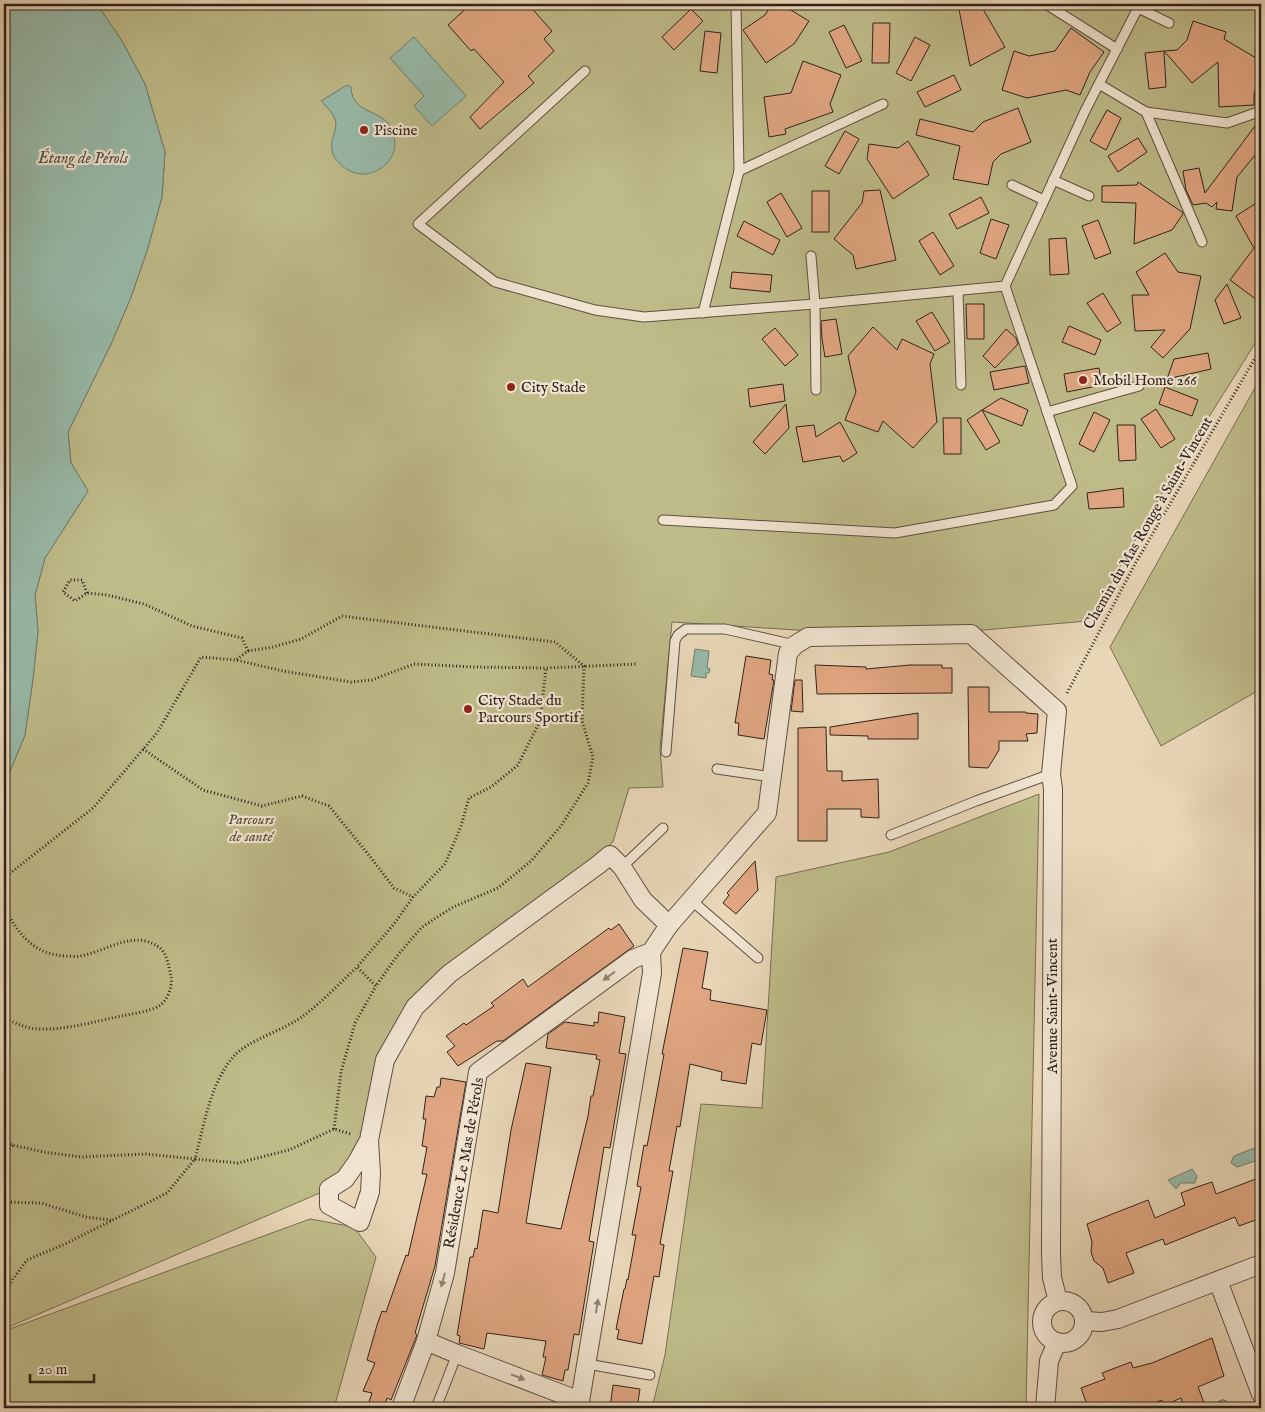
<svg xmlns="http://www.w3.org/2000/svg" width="1265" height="1412" viewBox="0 0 1265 1412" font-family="'IM FELL English',serif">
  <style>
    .green { fill: #bebb89; stroke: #776e52 }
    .water { fill: #98baa9; stroke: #6e7d70 }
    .building { fill: #e0a681; stroke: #30221b }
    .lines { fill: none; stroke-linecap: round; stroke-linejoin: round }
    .service-casing { stroke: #5e4f42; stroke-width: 11 }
    .minor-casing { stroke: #5e4f42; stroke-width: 20 }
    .path { stroke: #30221b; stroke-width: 3; stroke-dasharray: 1 2.5; stroke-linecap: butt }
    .service { stroke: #f0e4d0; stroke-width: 9 }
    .minor { stroke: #f0e4d0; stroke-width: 18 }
    .oneway { fill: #908376 }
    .poi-dot { fill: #8f2418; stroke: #f0e4d0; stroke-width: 2 }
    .labels { text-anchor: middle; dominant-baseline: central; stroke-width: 4.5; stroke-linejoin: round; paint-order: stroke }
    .poi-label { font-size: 15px; fill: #30221b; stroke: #f0e4d0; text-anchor: start }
    .street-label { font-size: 15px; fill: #30221b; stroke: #f0e4d0 }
    .park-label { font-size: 15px; font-style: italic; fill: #544836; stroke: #f0e4d0 }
    .water-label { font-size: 16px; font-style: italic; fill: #4f5046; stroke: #f0e4d0 }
  </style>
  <rect width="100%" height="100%" fill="#e8d6b7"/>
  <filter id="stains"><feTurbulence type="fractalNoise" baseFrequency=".004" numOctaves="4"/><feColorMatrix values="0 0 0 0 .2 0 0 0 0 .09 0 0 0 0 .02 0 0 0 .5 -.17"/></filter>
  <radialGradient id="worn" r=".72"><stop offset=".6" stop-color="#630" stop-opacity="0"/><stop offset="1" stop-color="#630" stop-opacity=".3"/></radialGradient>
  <g class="green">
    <polygon points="97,4 1261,4 1261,334 1173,474 1100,602 1087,621 984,630 812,631 672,622 660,748 663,787 629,788 613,842 505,934 449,974 385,1060 369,1140 329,1189 4,1329 4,786 25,735 33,679 38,631 35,595 45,558 88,491 71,463 68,432 112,342 131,297 147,251 162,197 165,152 145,84 122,41"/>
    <polygon points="1261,377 1261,689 1161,746 1110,647"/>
    <polygon points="1039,794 1026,1408 652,1408 665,1355 701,1104 762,1108 776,877 889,852"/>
    <polygon points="310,1219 354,1227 376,1257 334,1408 4,1408 4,1331"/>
  </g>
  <g class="water">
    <polygon points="4,4 97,4 122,41 145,84 165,152 162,197 147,251 131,297 112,342 68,432 71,463 88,491 45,558 35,595 38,631 33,679 25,735 4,786"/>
    <polygon points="414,37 466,96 432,126 414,106 424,96 390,58"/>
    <path d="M347,85L351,87C352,120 394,105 395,143C395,150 392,159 386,164C372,178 353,177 339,163C336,159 332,155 332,150C330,141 336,132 336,123C335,115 327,107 321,101Z"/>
    <polygon points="695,649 709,651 707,668 710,669 709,673 706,673 706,678 691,676"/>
    <polygon points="1257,1147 1261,1159 1237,1167 1231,1163 1234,1156"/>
    <polygon points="1192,1169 1197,1176 1195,1183 1181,1183 1176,1189 1168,1180"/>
  </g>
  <g class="building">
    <polygon points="471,4 528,4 552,31 544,39 554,51 528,76 534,83 480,129 470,117 504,82 474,49 471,51 448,25"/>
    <polygon points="772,4 781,4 809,21 794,44 766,63 743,30 765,15"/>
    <polygon points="958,4 980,4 1005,47 970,66"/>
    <polygon points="691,9 703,21 674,50 662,37"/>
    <polygon points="1193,21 1226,32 1224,39 1261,61 1261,80 1254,93 1254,105 1219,107 1218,62 1192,83 1164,51 1177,50 1187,40"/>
    <polygon points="873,23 890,23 889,63 872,63"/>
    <polygon points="844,25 862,61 846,68 829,32"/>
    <polygon points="1071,28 1104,52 1090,72 1080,95 1066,90 1027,98 1002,90 1014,51 1029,56 1055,51"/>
    <polygon points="705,31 721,33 717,73 700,71"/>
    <polygon points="915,37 930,45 911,81 896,73"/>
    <polygon points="1164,51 1166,87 1149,89 1145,53"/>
    <polygon points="803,61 841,75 830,104 833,112 785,129 786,134 769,137 764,97 791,93"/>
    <polygon points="954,75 961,90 925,107 917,92"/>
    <polygon points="1018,108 1031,142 1001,154 993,162 988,185 953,179 960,146 916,135 920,119 973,132 983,122"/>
    <polygon points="1107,110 1121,118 1106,150 1090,141"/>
    <polygon points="1261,118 1261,148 1237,177 1232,211 1216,209 1217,202 1212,207 1206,203 1193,205 1186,190 1183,171 1199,168 1205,193"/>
    <polygon points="845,131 859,139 839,174 825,166"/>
    <polygon points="1138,138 1147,152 1118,172 1108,156"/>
    <polygon points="908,141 929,175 893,199 867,159 869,144 898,148"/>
    <polygon points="1138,182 1182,212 1183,214 1172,230 1134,244 1136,203 1102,202 1102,186 1137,185"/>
    <polygon points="880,190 896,260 856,269 853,255 834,239 862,203 864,191"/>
    <rect x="812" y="191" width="17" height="41"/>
    <polygon points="781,193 802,228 787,237 767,202"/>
    <polygon points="981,197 989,213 957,229 949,214"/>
    <polygon points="1261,200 1261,303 1230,280 1254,248 1236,216"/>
    <polygon points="991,219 1009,225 996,259 980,253"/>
    <polygon points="1098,220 1111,253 1095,259 1082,226"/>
    <polygon points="744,221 780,240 773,255 737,236"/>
    <polygon points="933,232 954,266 940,275 919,241"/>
    <polygon points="1066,238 1069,274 1050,275 1049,239"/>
    <polygon points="1165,253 1178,272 1201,276 1190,329 1163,358 1151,347 1165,330 1135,331 1132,295 1149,295 1136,272"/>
    <polygon points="732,272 772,275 770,292 730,288"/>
    <polygon points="1227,284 1241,318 1224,324 1215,300"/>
    <polygon points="1103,293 1121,323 1107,332 1087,303"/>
    <polygon points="966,304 984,304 984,339 967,339"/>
    <polygon points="932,312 950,342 935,351 916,321"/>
    <polygon points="836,319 842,354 825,357 822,339 821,321"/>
    <polygon points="1069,326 1101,340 1095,355 1062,342"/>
    <polygon points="873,327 897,350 902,339 934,354 930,364 937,422 913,448 883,421 878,432 845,420 856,392 848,356"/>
    <polygon points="775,328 798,355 785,366 762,339"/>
    <polygon points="1006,329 1016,338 1018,344 995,368 983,356"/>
    <polygon points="1208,353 1211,369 1167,379 1174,359"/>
    <polygon points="1025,366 1029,383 994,390 990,372"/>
    <polygon points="1099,368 1102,385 1067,392 1064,374"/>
    <polygon points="783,384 785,401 750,407 748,389"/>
    <polygon points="1165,387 1198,400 1192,416 1159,404"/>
    <polygon points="1001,398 1028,410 1022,426 982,410"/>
    <polygon points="786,404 789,428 765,454 753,442"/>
    <polygon points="1156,409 1175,439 1161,448 1141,419"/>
    <polygon points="982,410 1000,442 986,450 967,420"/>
    <polygon points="1094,412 1110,420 1094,452 1079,444"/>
    <polygon points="943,418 961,418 961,454 944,454"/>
    <polygon points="840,422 857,453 843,462 840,456 803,462 796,427 814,425 816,437"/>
    <polygon points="1117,425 1135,425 1136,460 1119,461"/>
    <polygon points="1123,488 1124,507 1089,509 1087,493"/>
    <polygon points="746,656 771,660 769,674 773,675 772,680 774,680 764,739 738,735 739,723 735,723"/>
    <polygon points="815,665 866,667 866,669 910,665 942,665 942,668 952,668 952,693 817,694"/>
    <polygon points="795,680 802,680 803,712 791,711"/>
    <polygon points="968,687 989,687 989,712 1026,712 1026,713 1038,714 1037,733 1026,734 1028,741 999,741 999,750 988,768 969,767"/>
    <polygon points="918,713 918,739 868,739 868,736 830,735 830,727"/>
    <polygon points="826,727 827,771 842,771 842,781 878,779 879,818 861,817 861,809 827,809 827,841 798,841 798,728"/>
    <polygon points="755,861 758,890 736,914 723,903 729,895 727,893"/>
    <polygon points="619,924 634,946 503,1041 497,1041 458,1066 447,1052 455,1046 446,1036 464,1023 466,1025 494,1006 491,1003 523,979 528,987 609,928 611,930"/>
    <polygon points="683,948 708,952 702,988 711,990 710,1000 767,1010 761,1045 752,1043 746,1084 721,1080 722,1072 690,1064 680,1127 677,1126 669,1171 673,1171 660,1244 664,1245 659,1277 654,1276 642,1344 617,1339 619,1330 616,1329 624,1289 625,1289 627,1279 628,1280 636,1235 632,1235 641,1187 637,1186 644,1145 647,1146 649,1136 664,1054 662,1054"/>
    <polygon points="599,1012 625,1017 619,1053 626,1054 610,1148 604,1147 589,1241 594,1242 579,1335 574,1334 568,1370 565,1370 563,1381 542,1375 546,1357 543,1357 546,1341 487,1333 484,1349 459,1343 460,1336 457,1335 470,1257 473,1257 475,1248 477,1249 483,1210 498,1213 511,1130 526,1063 551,1067 526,1223 561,1229 588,1116 591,1096 593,1096 600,1060 596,1059 597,1055 546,1048 548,1034 565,1022 594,1026 594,1022 598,1023"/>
    <polygon points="441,1078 466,1082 435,1266 415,1333 417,1335 391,1400 387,1398 384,1408 367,1408 372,1393 363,1391 375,1363 367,1360 377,1325 382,1311 386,1312 406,1255 408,1256 427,1174 422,1174 427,1147 422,1146 426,1119 423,1119 426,1096 434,1097 437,1087 440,1087"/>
    <polygon points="1261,1177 1261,1218 1239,1226 1235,1217 1165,1245 1163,1239 1126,1253 1134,1273 1108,1283 1103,1268 1094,1261 1091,1252 1092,1242 1087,1224 1148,1200 1155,1218 1185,1205 1181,1193 1194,1188 1212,1182 1216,1194"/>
    <polygon points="1212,1338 1224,1376 1198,1387 1206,1408 1184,1408 1181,1398 1163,1406 1162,1400 1141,1408 1088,1408 1081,1388 1105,1379 1102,1373 1131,1362 1133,1368 1152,1363"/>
    <polygon points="613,1385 640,1389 637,1408 610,1408"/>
  </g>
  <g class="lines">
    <g class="service-casing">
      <g id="service">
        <polyline points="736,4 739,171"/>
        <polyline points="1046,4 1117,49"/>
        <polyline points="1138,8 1169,23"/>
        <polyline points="585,71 418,224 495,282 595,310 644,317 815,304 1005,286 1085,111 1140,4"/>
        <polyline points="1099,84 1146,112 1202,242"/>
        <polyline points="1146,112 1227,123 1261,111"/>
        <polyline points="1053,180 1089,196"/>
        <polyline points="1012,185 1044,200"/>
        <polyline points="811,256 815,304 816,390"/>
        <polyline points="958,291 961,385"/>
        <polyline points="703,313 739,171 883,104"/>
        <polyline points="1047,412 1139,386"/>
        <polyline points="663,520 895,533 1054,505 1072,486 1005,286"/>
        <polyline points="666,752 675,641 678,635 686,629 725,629 795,645"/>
        <polyline points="717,769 772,777"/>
        <polyline points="891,835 976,801 1051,774"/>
        <polyline points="622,867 663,828"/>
        <polyline points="691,900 758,958"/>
        <polyline points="587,1364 650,1375"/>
        <polyline points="340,1408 341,1408"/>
        <polyline points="436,1408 457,1354"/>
        <polyline points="1221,1408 1223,1405"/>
      </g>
    </g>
    <g class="minor-casing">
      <g id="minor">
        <polyline points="651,952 652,973 580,1401 457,1354 426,1341 445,1273 478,1072 633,959 651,952 669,925 767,813 788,653 795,645 808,637 971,634 1057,711 1051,774 1053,789 1051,1253 1052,1278 1058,1301"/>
        <polyline points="369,1140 371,1173 370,1192 360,1222 329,1205 329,1189 345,1179 357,1162 369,1140 385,1060 415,1007 449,974 598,865 610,855 622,867 643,900 669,925"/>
        <polyline points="1218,1281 1261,1394"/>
        <circle cx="1063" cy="1322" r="21"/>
        <polyline points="1085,1321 1102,1322 1118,1319 1261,1264"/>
        <polyline points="401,1408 426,1341"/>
        <polyline points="1045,1408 1049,1361 1057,1342"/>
      </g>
    </g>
    <g class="path">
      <polyline points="87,593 82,580 70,580 63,592 75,601 87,593 107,595 144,604 192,626 242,638 248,651 236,660"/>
      <polyline points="248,651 273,647 301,639 342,616 555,642 584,666 582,721 593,757 588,783 561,826 531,861 498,888 453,907 422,927 397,956 376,986 357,967 394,924 413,897 445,864 461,826 469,798 491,787 518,765 540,721 546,668"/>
      <polyline points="1067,693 1135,564 1261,348"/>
      <polyline points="143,749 203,790 262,806 302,796 329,806 372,859 394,888 413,897"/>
      <polyline points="4,878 93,808 157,733 201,657 236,660 283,671 351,682 372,680 414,664 474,667 546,668 637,664"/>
      <path d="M4,907C18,933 32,954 65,956C70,956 76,957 80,956C106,952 134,928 160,948C167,954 169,967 171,976C173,986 168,1000 159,1006C149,1012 134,1013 122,1016C96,1021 67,1030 40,1029C26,1029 16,1023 4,1018"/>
      <polyline points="334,1129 341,1072 355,1023 376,986"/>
      <path d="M4,1141L13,1145L43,1152L81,1157L146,1154L195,1159C204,1126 210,1083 234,1056C248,1040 285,1030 303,1016C322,1002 340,983 357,967"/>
      <polyline points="4,1153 13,1145"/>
      <polyline points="4,1202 41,1203 86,1217 111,1220"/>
      <polyline points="4,1295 13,1279 27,1260 67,1243 167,1193 195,1159 238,1163 289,1150 334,1129 351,1134"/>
    </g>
    <use href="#service" class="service"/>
    <use href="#minor" class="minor"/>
  </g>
  <defs><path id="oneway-solid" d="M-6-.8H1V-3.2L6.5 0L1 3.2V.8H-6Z" transform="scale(1.25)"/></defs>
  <g class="oneway">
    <use href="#oneway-solid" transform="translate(609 976) rotate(144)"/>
    <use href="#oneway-solid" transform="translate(443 1280) rotate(105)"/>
    <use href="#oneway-solid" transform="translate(597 1306) rotate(-81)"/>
    <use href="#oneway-solid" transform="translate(518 1377) rotate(21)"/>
  </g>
  <g class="poi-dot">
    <circle cx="364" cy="130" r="5"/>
    <circle cx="1083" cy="380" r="5"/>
    <circle cx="511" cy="387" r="5"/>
    <circle cx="468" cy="709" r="5"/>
  </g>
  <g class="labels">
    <g class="poi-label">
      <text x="374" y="130">Piscine</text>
      <text x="1093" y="380">Mobil Home 266</text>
      <text x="521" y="387">City Stade</text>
      <text x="478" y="700">City Stade du<tspan x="478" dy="17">Parcours Sportif</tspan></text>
    </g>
    <g class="street-label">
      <text transform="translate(1148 523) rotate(-60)">Chemin du Mas Rouge à Saint-Vincent</text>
      <text transform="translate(1052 1006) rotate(-90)">Avenue Saint-Vincent</text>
      <text transform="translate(464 1163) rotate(-80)">Résidence Le Mas de Pérols</text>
    </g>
    <g class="park-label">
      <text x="251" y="819">Parcours<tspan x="251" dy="17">de santé</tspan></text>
    </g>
    <g class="water-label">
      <text x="83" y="159">Étang de Pérols</text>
    </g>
  </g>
  <rect width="1265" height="1412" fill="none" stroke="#e8d6b7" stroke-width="20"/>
  <rect x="5" y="5" width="1255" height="1402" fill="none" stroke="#30221b" stroke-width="2.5"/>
  <rect x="10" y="10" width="1245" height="1392" fill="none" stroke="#30221b"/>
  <path d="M30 1374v8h64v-8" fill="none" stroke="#30221b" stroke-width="2.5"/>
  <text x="38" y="1374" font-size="15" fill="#30221b" stroke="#f0e4d0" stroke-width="4" paint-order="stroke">20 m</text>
  <rect width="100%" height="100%" filter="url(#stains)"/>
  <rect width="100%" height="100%" fill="url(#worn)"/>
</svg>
